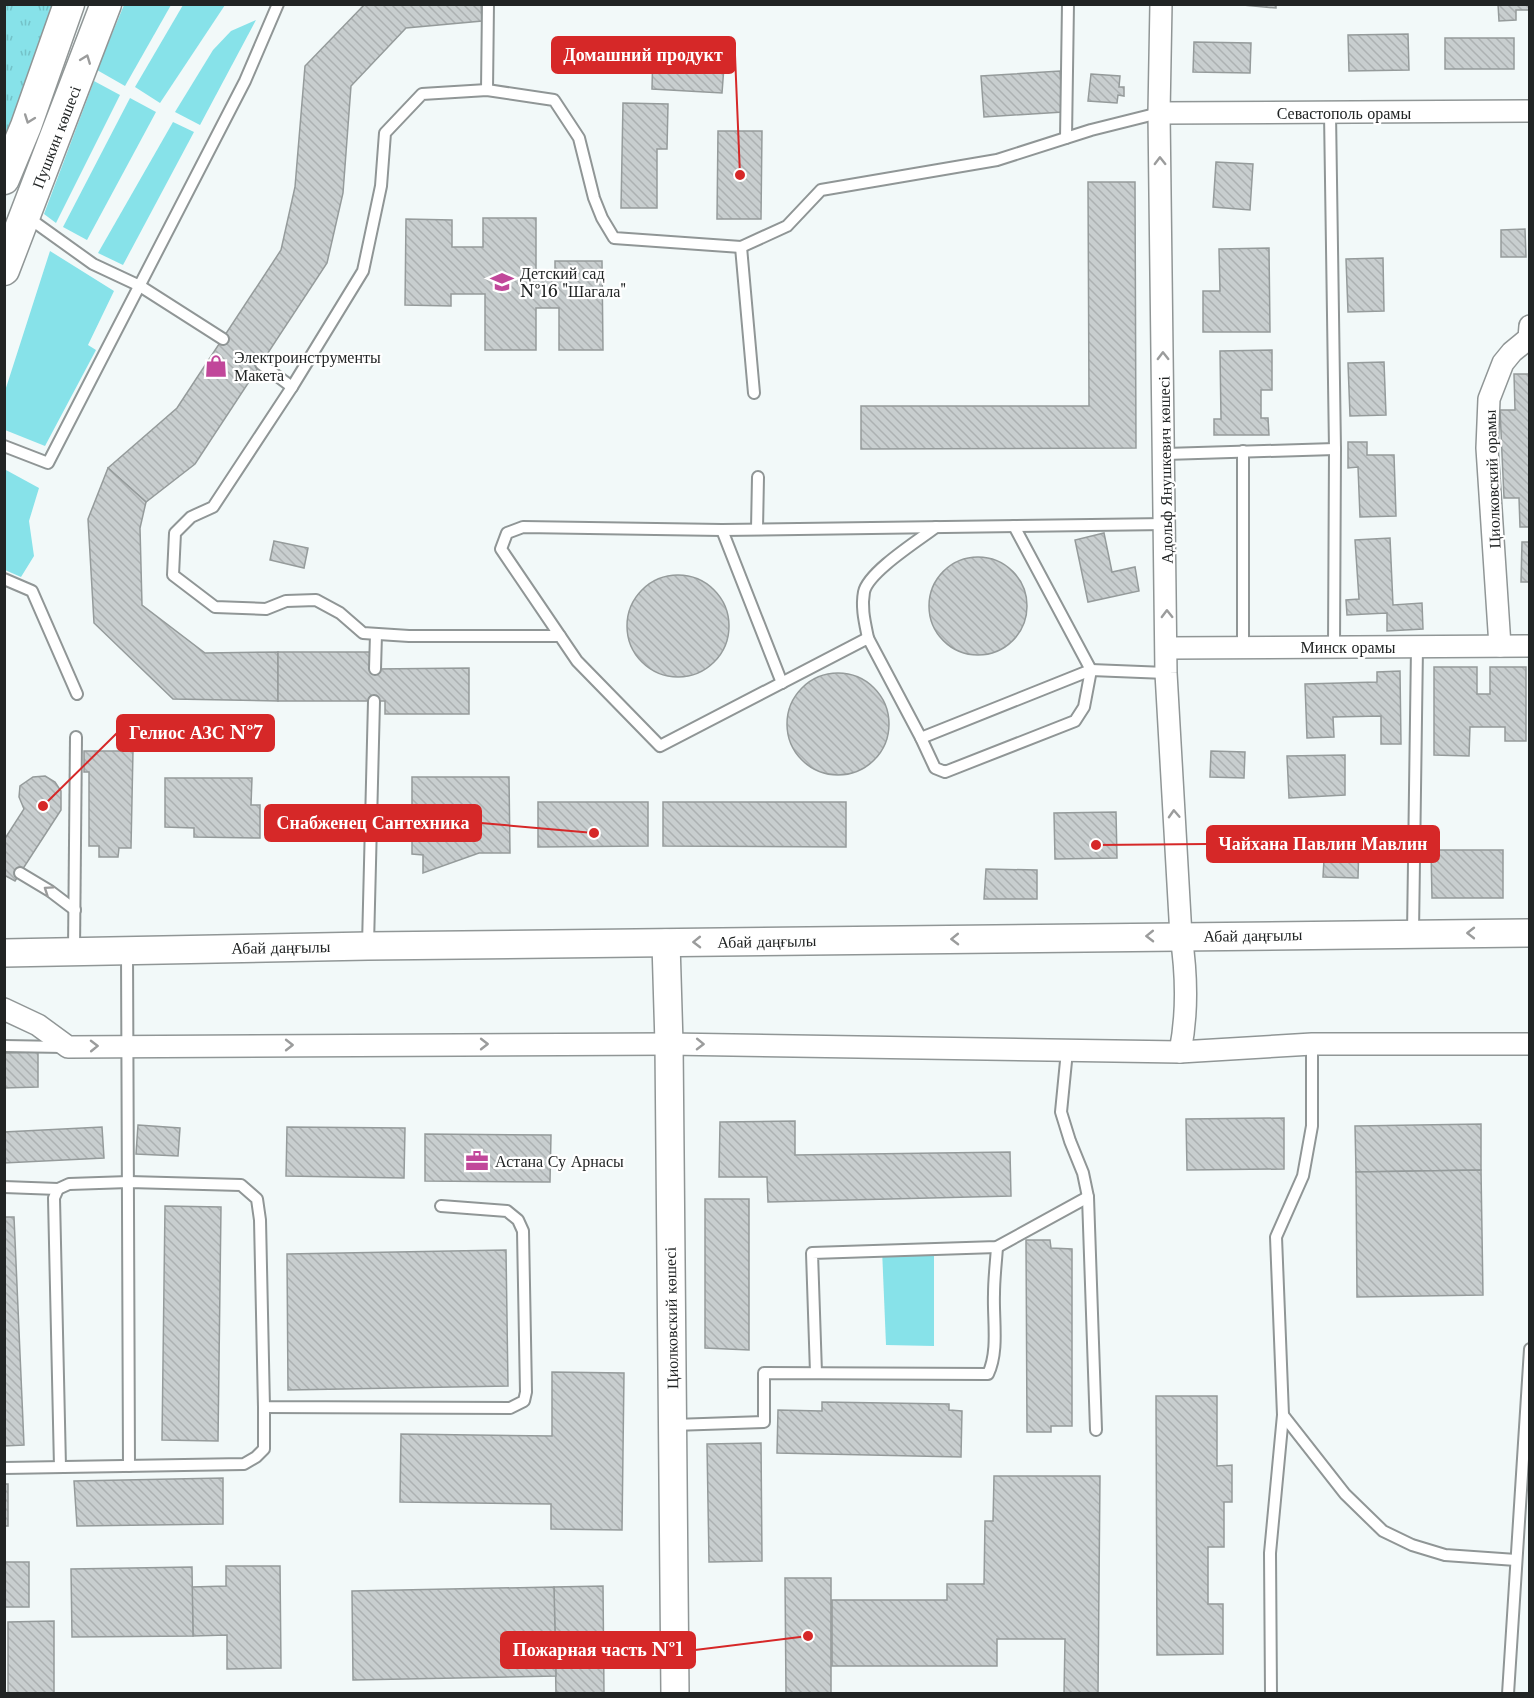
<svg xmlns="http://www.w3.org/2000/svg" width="1534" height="1698" viewBox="0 0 1534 1698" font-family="'Libre Baskerville',serif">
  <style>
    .grass { fill: #87e2e9 }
    .park { fill: url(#park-tufts) }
    .building { fill: url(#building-back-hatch); stroke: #959b9b; stroke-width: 1.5 }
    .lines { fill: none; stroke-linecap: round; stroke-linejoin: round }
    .service-casing { stroke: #909696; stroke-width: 14 }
    .minor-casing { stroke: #909696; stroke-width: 24 }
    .tertiary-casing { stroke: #909696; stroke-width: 30 }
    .secondary-casing { stroke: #909696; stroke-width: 33 }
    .service { stroke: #fff; stroke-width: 10 }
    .minor { stroke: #fff; stroke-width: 21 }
    .tertiary { stroke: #fff; stroke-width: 27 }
    .secondary { stroke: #fff; stroke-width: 30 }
    .oneway { stroke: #9b9c9c }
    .labels { text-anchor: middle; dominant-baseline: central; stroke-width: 4.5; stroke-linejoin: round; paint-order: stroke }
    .street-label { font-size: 16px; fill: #212424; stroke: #fff }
    .poi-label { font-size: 16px; fill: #212424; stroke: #fff; text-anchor: start }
    .leader { fill: none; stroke: #d62828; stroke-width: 2 }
    .callout-dot { fill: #d62828; stroke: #fff; stroke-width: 2 }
    .callout { fill: #d62828; stroke: #d62828; stroke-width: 2 }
    .callout-label { font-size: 18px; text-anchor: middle; font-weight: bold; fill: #fff }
  </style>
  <defs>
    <pattern id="park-tufts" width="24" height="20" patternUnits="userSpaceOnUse" patternTransform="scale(1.5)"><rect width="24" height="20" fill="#87e2e9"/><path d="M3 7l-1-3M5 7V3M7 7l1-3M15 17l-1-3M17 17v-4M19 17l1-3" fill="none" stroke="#74c2c8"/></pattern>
    <pattern id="building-back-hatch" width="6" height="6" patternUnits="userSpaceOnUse" patternTransform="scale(1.5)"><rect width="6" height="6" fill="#c8cecf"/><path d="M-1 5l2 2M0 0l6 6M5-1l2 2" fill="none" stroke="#acb1b2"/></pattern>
  </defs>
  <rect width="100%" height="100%" fill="#f2f9f9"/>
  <g class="grass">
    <polygon points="124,5 171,5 125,86 97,70"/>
    <polygon points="183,5 225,5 160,103 135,87"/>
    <polygon points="256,20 200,125 175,112 213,50 231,31"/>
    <polygon points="94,81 120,95 56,223 44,214"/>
    <polygon points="130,98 156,112 87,240 63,227"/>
    <polygon points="173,122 194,132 123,265 98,253"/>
    <polygon points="50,251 114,291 88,345 96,350 45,446 5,430 5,391"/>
    <polygon points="6,470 39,488 29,521 34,556 21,577 5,570 4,474"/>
    <polygon points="882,1249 934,1250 934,1346 886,1345"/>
  </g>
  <polygon class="park" points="5,5 60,5 5,139"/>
  <g class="building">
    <polygon points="365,4 481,4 482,21 406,28 351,86 343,193 327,263 195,464 146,502 108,468 177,408 281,250 295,187 305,66"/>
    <polygon points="1232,4 1276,4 1276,8"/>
    <polygon points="1498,4 1530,4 1530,10 1516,10 1516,20 1499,21"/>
    <polygon points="1408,34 1409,70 1349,71 1348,35"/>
    <rect x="1445" y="38" width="69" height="31"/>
    <polygon points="1194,42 1251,43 1250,73 1193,72"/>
    <polygon points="653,48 725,53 722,93 652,89"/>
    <polygon points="1060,71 1063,112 984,117 981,76"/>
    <polygon points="1091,74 1120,76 1119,87 1124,87 1124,96 1118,95 1117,103 1088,101"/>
    <polygon points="623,103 668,104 667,149 657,149 657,208 621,208"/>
    <polygon points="718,131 762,131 761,219 717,219"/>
    <polygon points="1216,162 1253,164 1250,210 1213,207"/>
    <polygon points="1088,182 1135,182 1136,448 861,449 861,406 1089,406"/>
    <polygon points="483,218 536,218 536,271 555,271 555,261 602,261 603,350 559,350 559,308 536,308 536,350 485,350 485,294 451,294 451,306 405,305 406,219 452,220 452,247 483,247"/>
    <polygon points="1525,229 1526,257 1501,257 1501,230"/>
    <polygon points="1269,248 1270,332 1203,332 1203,291 1220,291 1219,249"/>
    <polygon points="1383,258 1384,311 1348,312 1346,259"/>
    <polygon points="1272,350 1272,390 1261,390 1261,418 1268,418 1269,435 1214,435 1214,419 1221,419 1220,351"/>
    <polygon points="1384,362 1386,415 1350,416 1348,363"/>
    <polygon points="1514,374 1530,374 1530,527 1520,527 1519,498 1504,498 1500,410 1515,410"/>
    <polygon points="1348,442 1367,442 1367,455 1394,455 1396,516 1360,517 1358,467 1348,468"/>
    <polygon points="108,468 146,502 140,528 142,605 205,653 278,652 278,701 173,699 94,623 88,519"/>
    <polygon points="1104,533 1112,572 1135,567 1139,591 1088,602 1075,540"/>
    <polygon points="1390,538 1393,605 1422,603 1423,629 1387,631 1387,613 1347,615 1346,600 1359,599 1355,540"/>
    <polygon points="274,541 308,548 304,568 270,560"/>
    <polygon points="1522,542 1530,542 1530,582 1521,582"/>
    <circle cx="978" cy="606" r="49"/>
    <circle cx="678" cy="626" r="51"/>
    <polygon points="278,652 370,652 370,668 375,669 469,668 469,714 385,714 385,701 278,701"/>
    <polygon points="1434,667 1477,667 1477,694 1490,694 1490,667 1526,667 1526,741 1505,741 1505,727 1470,727 1469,756 1434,755"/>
    <polygon points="1400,671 1401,744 1381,744 1381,716 1333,717 1334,737 1307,738 1305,684 1377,682 1377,672"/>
    <circle cx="838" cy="724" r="51"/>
    <polygon points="84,751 133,751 131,848 119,848 118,857 99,857 99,846 89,846 89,772 84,772"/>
    <polygon points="1211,751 1245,752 1244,778 1210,777"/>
    <polygon points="1345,755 1345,795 1289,798 1287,756"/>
    <polygon points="45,776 55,782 61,791 61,810 15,881 4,875 4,840 24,809 19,797 20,786 33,777"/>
    <polygon points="412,777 509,777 510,853 479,853 423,873 423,855 412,854"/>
    <polygon points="165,778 252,778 251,805 260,805 260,838 194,837 194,828 165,827"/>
    <polygon points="538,802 648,802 648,846 538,847"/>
    <polygon points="663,802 846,802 846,847 663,846"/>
    <polygon points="1116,812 1117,858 1055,859 1054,813"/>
    <polygon points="1325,842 1359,843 1358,878 1323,877"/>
    <polygon points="1431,850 1503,850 1503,898 1432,898"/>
    <polygon points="986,869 1037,870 1037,899 984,899"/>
    <polygon points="38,1052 38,1087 4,1088 4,1053"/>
    <polygon points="1284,1118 1284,1169 1187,1170 1186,1119"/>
    <polygon points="795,1121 795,1155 1010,1152 1011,1196 768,1202 767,1177 719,1177 720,1122"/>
    <polygon points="1481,1124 1481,1170 1356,1172 1355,1126"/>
    <polygon points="138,1125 180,1128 178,1156 136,1154"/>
    <polygon points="102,1127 104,1158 4,1163 4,1132"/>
    <polygon points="287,1127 405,1128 404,1178 286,1176"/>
    <polygon points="425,1134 551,1135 550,1182 425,1181"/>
    <polygon points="1481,1170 1483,1295 1357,1297 1356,1172"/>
    <polygon points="705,1199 749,1199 749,1350 705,1348"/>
    <polygon points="165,1206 221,1207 218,1441 162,1440"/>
    <polygon points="4,1217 14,1217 24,1445 4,1446"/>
    <polygon points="1026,1240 1050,1240 1051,1248 1072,1249 1072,1426 1051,1426 1051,1432 1027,1432"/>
    <polygon points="506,1250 508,1386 288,1390 287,1254"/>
    <polygon points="552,1372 624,1373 622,1530 551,1529 551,1504 400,1502 401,1434 552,1436"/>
    <polygon points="1156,1396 1217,1396 1217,1466 1232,1465 1232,1502 1224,1502 1224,1547 1208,1547 1208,1604 1223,1604 1223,1654 1157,1655"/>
    <polygon points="822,1402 949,1404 949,1410 962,1411 961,1457 777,1453 778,1410 822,1411"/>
    <polygon points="761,1443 762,1561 709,1562 707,1444"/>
    <polygon points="994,1476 1100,1476 1098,1694 1064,1694 1065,1639 997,1639 997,1666 832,1666 832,1600 947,1600 947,1584 984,1584 985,1521 993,1521"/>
    <polygon points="223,1478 223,1524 77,1526 74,1481"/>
    <rect x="4" y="1484" width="4" height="42"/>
    <rect x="4" y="1562" width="25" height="45"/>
    <polygon points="226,1566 280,1566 281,1668 227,1669 227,1635 193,1636 192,1587 226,1586"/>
    <polygon points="192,1567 193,1636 72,1637 71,1569"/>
    <polygon points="785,1578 831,1578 831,1694 786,1694"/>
    <polygon points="603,1586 604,1694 556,1694 554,1587"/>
    <polygon points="554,1587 556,1676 353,1680 352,1591"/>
    <polygon points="54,1621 54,1694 8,1694 8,1622"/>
  </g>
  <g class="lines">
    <g class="service-casing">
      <g id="service">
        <polyline points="487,90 488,4"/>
        <polyline points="1330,113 1335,449 1334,646"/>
        <polyline points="1066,138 1068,4"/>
        <polyline points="26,216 93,264 140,286 223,339"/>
        <polyline points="741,247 754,393"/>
        <polyline points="261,364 292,387"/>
        <polyline points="4,446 48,463 245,81 278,4"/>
        <polyline points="1165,454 1335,449"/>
        <polyline points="1166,524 722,530 523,527 507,533 501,549 577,661 660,746 868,638 921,738 935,768 945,772 1075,721 1084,707 1091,670 1166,673"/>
        <polyline points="757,529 758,477"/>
        <polyline points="722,530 782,683"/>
        <polyline points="4,579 32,591 77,694"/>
        <polyline points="560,636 409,636 363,633 340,613 316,600 286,601 266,609 215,607 173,575 175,533 191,517 213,507 292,387 363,271 381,186 385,133 422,94 487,90 554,100 579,138 594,198 602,218 614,238 741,247 787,226 821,190 997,160 1091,130 1159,113"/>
        <path d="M868,638C865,623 861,608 864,592C868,572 919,540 936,527"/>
        <polyline points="1243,647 1243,451"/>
        <polyline points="375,669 376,634"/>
        <polyline points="921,738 1091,670 1014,526"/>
        <polyline points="20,873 50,891 75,910"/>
        <polyline points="1413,933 1417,647"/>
        <polyline points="368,945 374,701"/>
        <polyline points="74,950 76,737"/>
        <polyline points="127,950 129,1466"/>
        <polyline points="4,1046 64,1047"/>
        <polyline points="1067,1051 1061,1112 1070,1141 1083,1173 1088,1197 1096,1430"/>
        <polyline points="4,1187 58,1189"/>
        <polyline points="816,1373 812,1253 997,1247 1088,1197"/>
        <polyline points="1283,1415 1345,1494 1383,1531 1412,1545 1445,1555 1516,1560"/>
        <path d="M673,1425L764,1422V1373L988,1374C999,1351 993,1320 994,1294C994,1278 996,1263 997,1247"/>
        <polyline points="60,1467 54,1198 58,1189 69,1184 129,1182 241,1185 257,1199 260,1220 264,1407 510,1408 524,1401 526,1392 523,1231 518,1220 507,1211 441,1206"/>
        <polyline points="4,1468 244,1464 256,1457 264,1449 264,1407"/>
        <polyline points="1271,1694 1270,1553 1283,1415 1276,1237 1303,1176 1312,1126 1312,1044"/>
        <polyline points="1508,1694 1530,1349"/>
      </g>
    </g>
    <g class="minor-casing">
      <g id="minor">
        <path d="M1161,4L1159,113L1166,673L1181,936C1187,976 1188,1012 1180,1052"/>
        <polyline points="1159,113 1530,111"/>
        <polyline points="1500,646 1487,448 1489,399 1503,363 1512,352 1529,338 1530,326"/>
        <polyline points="1167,648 1530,646"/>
        <polyline points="4,1009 38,1025 68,1047 669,1044 1180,1052 1312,1044 1530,1044"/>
      </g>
    </g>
    <g class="tertiary-casing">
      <g id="tertiary">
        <polyline points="666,943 669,1044 675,1694"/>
        <polyline points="4,953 368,946 1530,933"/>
      </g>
    </g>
    <g class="secondary-casing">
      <g id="secondary">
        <polyline points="4,179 26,126 69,4"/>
        <polyline points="4,270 106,4"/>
      </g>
    </g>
    <use href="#service" class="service"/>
    <use href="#minor" class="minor"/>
    <use href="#tertiary" class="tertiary"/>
    <use href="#secondary" class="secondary"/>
  </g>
  <defs><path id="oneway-chevron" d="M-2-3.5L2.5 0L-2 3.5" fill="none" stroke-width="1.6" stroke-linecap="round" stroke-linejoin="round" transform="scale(1.5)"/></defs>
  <g class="oneway">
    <use href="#oneway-chevron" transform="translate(86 59) rotate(-69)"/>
    <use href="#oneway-chevron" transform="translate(29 119) rotate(110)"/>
    <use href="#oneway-chevron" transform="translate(1160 161) rotate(-91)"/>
    <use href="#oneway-chevron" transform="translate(1163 356) rotate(-91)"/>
    <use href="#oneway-chevron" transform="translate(1167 614) rotate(-91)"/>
    <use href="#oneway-chevron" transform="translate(1174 814) rotate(-93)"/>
    <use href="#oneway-chevron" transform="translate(48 890) rotate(-146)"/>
    <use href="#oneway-chevron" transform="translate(1471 933) rotate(180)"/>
    <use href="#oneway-chevron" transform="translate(1150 936) rotate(179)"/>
    <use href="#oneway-chevron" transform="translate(955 939) rotate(179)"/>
    <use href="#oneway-chevron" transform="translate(697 942) rotate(179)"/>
    <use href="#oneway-chevron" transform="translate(484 1044)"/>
    <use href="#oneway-chevron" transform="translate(700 1044) rotate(1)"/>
    <use href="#oneway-chevron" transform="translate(289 1045)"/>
    <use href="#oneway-chevron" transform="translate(94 1046) rotate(-1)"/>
  </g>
  <defs>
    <g id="school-bare" transform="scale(1.8)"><path d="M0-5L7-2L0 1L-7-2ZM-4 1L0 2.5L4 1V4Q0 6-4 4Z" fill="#c1479a" stroke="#fff" stroke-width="2.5" paint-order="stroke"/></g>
    <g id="shop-bare" transform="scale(1.8)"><path d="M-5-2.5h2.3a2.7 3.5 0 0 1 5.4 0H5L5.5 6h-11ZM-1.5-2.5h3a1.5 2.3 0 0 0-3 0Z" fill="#c1479a" stroke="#fff" stroke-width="2.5" paint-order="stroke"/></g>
    <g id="office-bare" transform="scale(1.8)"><path d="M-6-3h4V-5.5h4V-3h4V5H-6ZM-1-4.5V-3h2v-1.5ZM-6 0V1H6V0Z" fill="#c1479a" stroke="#fff" stroke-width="2.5" paint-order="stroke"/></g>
  </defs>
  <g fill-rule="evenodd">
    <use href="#school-bare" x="502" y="282"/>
    <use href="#shop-bare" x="216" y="366"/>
    <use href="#office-bare" x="477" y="1161"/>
  </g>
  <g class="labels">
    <g class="street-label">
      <text x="1344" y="113">Севастополь орамы</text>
      <text transform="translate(56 137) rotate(-69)">Пушкин көшесі</text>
      <text transform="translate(1165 470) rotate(-91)">Адольф Янушкевич көшесі</text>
      <text transform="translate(1492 479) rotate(-92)">Циолковский орамы</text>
      <text x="1348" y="647">Минск орамы</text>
      <text transform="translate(1253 935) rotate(-1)">Абай даңғылы</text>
      <text transform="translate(767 941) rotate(-1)">Абай даңғылы</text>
      <text transform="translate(281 947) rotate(-1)">Абай даңғылы</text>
      <text transform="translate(671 1318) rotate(-91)">Циолковский көшесі</text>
    </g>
    <g class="poi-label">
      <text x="520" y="273">Детский сад<tspan x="520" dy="18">№16 "Шагала"</tspan></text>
      <text x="234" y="357">Электроинструменты<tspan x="234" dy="18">Макета</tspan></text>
      <text x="495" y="1161">Астана Су Арнасы</text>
    </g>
  </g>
  <path class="leader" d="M740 175L735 55M43 806L117 733M594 833L481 823M1096 845L1207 844M808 1636L695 1650"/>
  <g class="callout-dot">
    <circle cx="740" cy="175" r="6"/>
    <circle cx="43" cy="806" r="6"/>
    <circle cx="594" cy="833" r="6"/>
    <circle cx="1096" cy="845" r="6"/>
    <circle cx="808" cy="1636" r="6"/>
  </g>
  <g class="callout">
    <rect x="552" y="37" width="183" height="36" rx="6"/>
    <rect x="117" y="715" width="157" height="36" rx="6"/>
    <rect x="265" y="805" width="216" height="36" rx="6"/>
    <rect x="1207" y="826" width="232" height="36" rx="6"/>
    <rect x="501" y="1632" width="194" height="36" rx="6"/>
  </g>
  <g class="callout-label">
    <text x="643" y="61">Домашний продукт</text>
    <text x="196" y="739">Гелиос АЗС №7</text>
    <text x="373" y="829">Снабженец Сантехника</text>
    <text x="1323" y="850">Чайхана Павлин Мавлин</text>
    <text x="598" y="1656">Пожарная часть №1</text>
  </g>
  <rect width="1534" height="1698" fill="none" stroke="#212424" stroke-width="12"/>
</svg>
